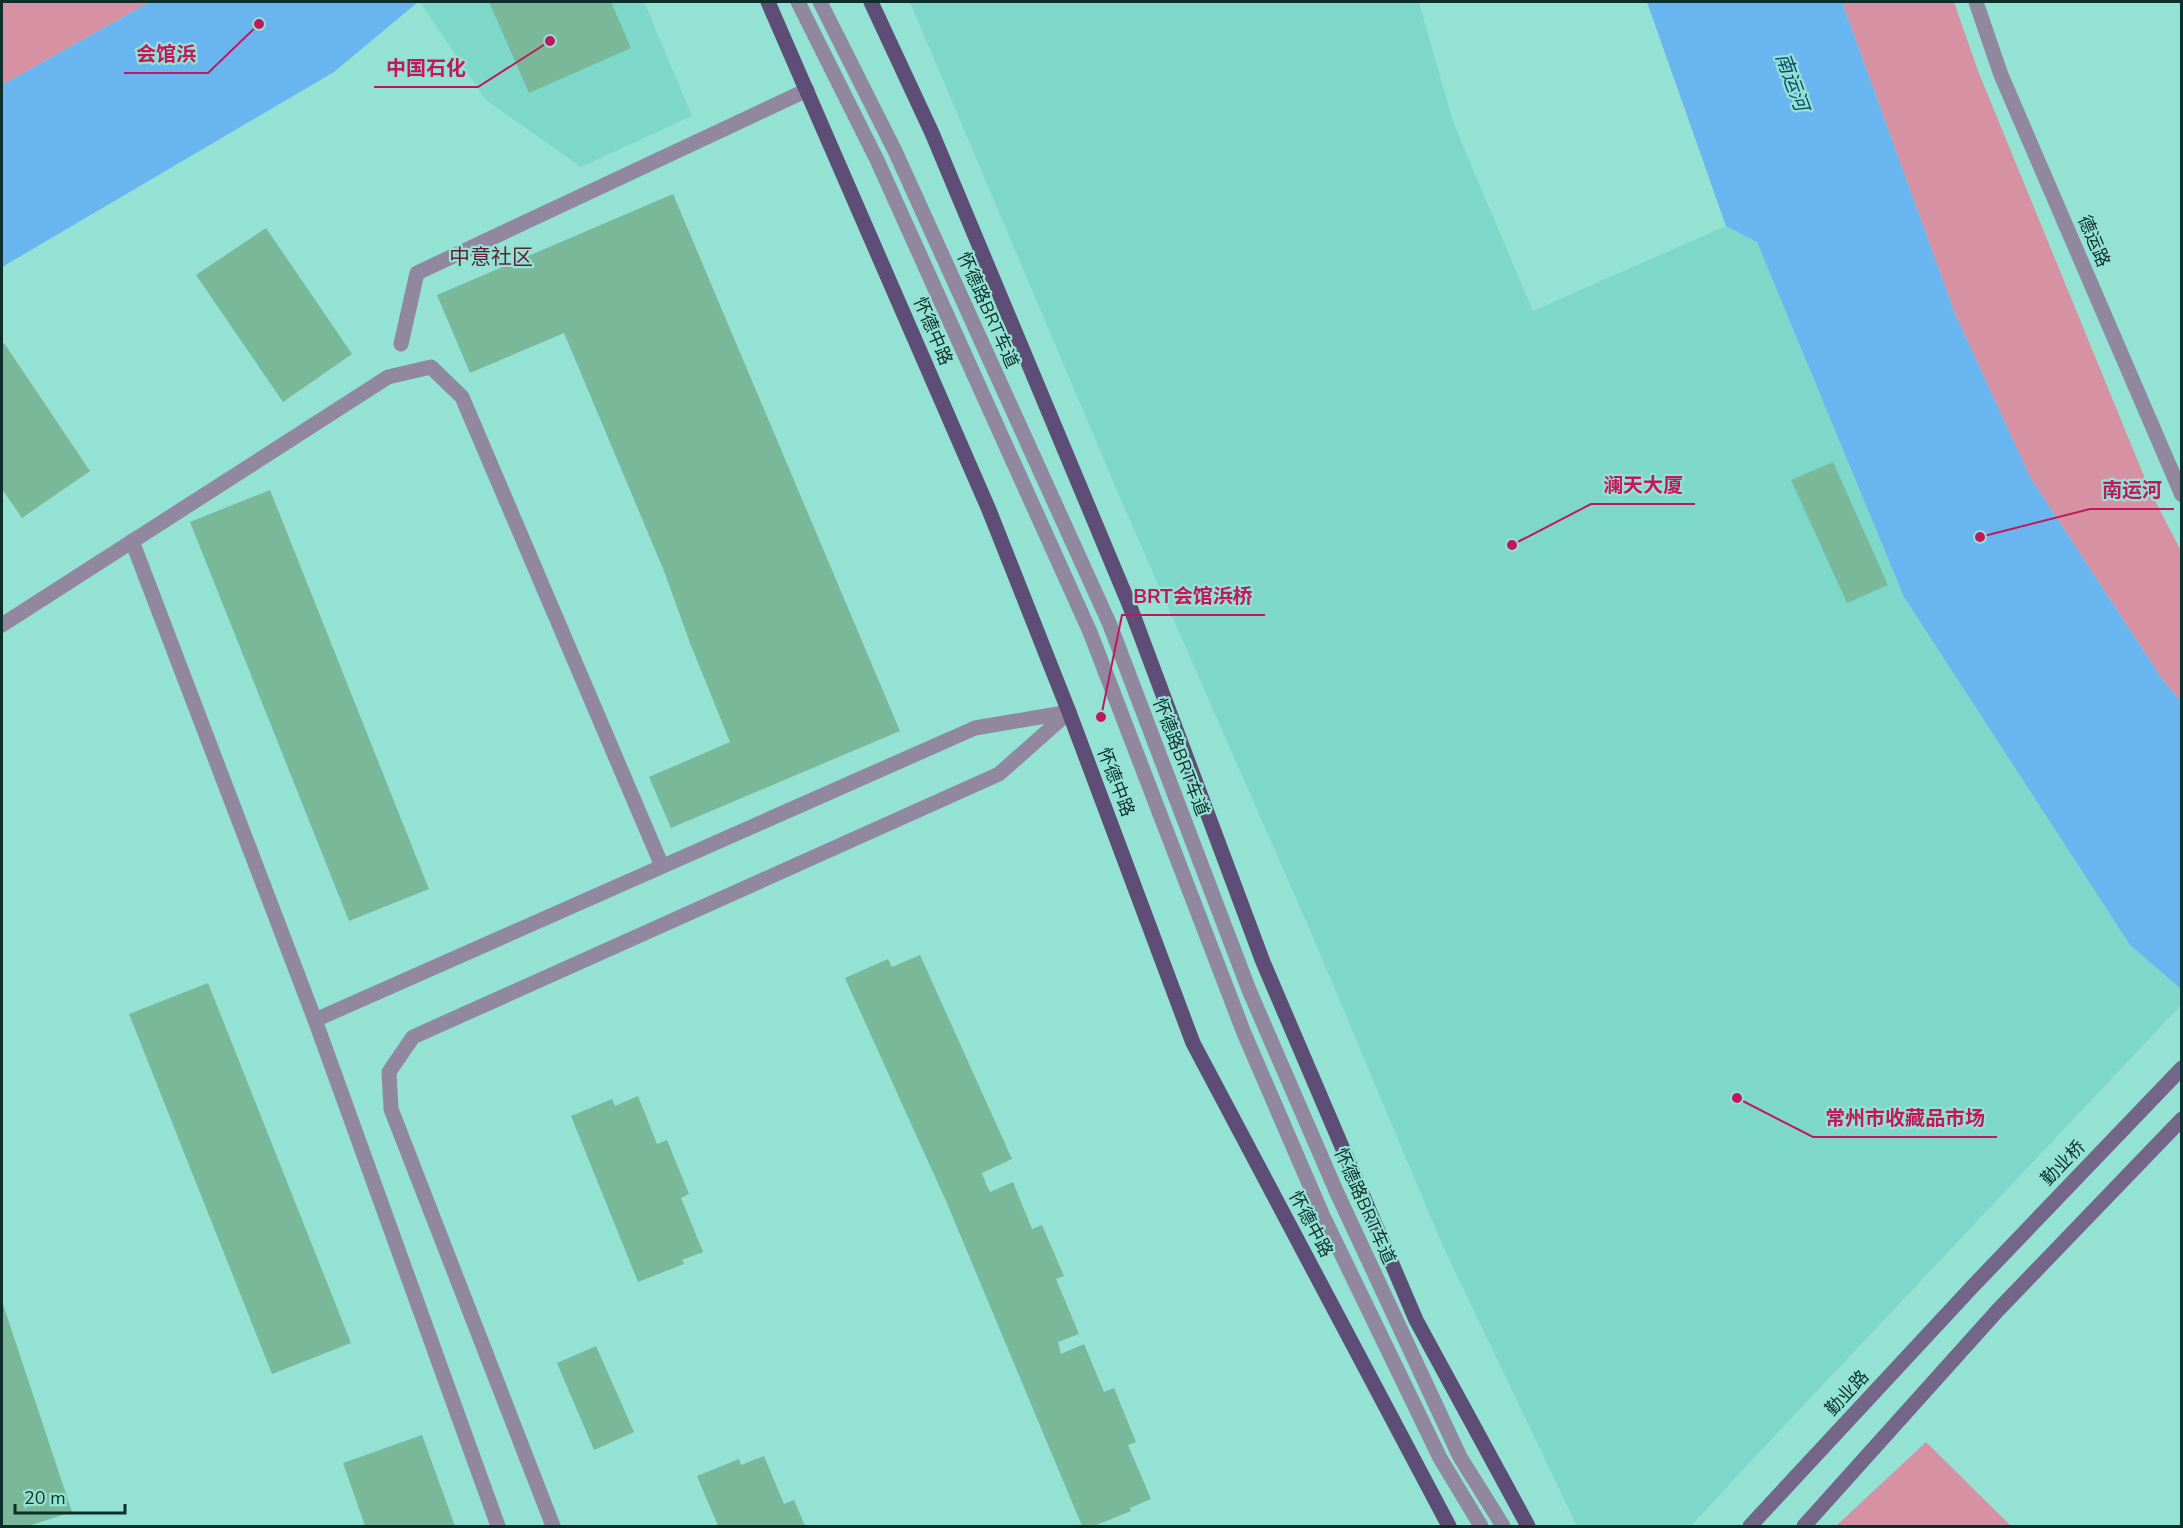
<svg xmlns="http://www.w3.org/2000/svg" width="2183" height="1528" viewBox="0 0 2183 1528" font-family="'Nunito Sans','Noto Sans SC',sans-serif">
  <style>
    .built { fill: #7dd8ca }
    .green { fill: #d692a3 }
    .water { fill: #69b5ef }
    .building { fill: #79b99a }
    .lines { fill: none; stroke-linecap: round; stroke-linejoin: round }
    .service { stroke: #9188a0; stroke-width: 15 }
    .minor { stroke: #9188a0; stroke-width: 15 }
    .secondary { stroke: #736688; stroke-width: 15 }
    .primary { stroke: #5e4d76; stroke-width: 15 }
    .labels { text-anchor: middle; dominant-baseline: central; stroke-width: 4.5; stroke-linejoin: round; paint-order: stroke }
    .street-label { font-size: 18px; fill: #0d2f2b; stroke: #93e2d4 }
    .water-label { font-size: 20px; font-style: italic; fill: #0f4a70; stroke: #93e2d4 }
    .quarter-label { font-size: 21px; fill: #611e35; stroke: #93e2d4 }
    .leader { fill: none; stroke: #c2185b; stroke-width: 2 }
    .callout-dot { fill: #c2185b; stroke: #93e2d4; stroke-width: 2 }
    .callout-label { font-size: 20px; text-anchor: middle; font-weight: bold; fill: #c2185b; stroke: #93e2d4; stroke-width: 4.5; stroke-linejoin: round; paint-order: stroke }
  </style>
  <rect width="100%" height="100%" fill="#93e2d4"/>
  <g class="built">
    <polygon points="420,2 644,2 692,116 581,167 486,100"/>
    <polygon points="910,2 1419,2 1453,122 1533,311 1726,226 1757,242 1904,597 2130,945 2181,989 2181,1005 1749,1463 1691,1526 1577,1526 1442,1244 1313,937 1118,493"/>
  </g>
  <g class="green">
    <polygon points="2,2 150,2 2,85"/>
    <polygon points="1842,2 1954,2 1978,71 2151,493 2181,551 2181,702 2162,679 2030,477 1955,314"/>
    <polygon points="1926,1442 2011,1526 1836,1526"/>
  </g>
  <g class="water">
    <polygon points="150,2 418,2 334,72 2,267 2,85"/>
    <polygon points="1647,2 1842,2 1955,314 2030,477 2162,679 2181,702 2181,989 2130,945 1904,597 1757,242 1726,226"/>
  </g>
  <g class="building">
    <polygon points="489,2 611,2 631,48 529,93"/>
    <polygon points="673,194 900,731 671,828 649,777 730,742 690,643 664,571 564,333 470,373 437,295"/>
    <polygon points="266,228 352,354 283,402 196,275"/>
    <polygon points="4,343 90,471 22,518 2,489 2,345"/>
    <polygon points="1833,462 1888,585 1847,603 1791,480"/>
    <polygon points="270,490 429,889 349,921 190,522"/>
    <polygon points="920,955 1012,1159 982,1173 986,1184 990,1192 1013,1182 1032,1229 1042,1225 1064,1276 1056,1279 1079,1334 1058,1342 1061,1354 1084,1344 1104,1392 1114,1388 1136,1442 1128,1445 1151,1499 1130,1508 1131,1511 1094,1526 1082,1526 946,1201 845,978 888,959 892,967"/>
    <polygon points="208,983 351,1343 272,1374 129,1014"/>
    <polygon points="638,1096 657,1144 667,1140 689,1194 681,1198 703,1252 682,1260 684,1264 638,1282 571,1116 612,1099 615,1106"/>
    <polygon points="2,1301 72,1512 28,1526 2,1526"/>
    <polygon points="596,1346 634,1432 594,1450 557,1363"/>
    <polygon points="422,1435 455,1526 365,1526 343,1463"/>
    <polygon points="764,1456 784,1504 794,1500 805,1526 718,1526 697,1476 739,1459 741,1465"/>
  </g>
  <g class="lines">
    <g class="service">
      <polyline points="798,2 877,160 1090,632 1244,1033 1323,1216 1440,1458 1481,1526"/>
      <polyline points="820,2 895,151 1110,625 1249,990 1337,1193 1460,1457 1503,1526"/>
      <polyline points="401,344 417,273 807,90"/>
      <polyline points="132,541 315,1020 498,1526"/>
      <polyline points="2,625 388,377 431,367 462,397 662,866"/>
      <polyline points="315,1020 975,728 1069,712"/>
      <polyline points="553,1526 391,1109 389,1072 413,1037 999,774 1069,712"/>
    </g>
    <polyline class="minor" points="1976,2 2001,75 2182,495"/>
    <g class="secondary">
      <polyline points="1750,1526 1973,1286 2182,1068"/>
      <polyline points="1804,1526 1998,1310 2182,1119"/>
    </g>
    <g class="primary">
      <polyline points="768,2 989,510 1069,712 1193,1043 1449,1526"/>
      <polyline points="871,2 932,133 1129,604 1263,962 1416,1320 1528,1526"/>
    </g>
  </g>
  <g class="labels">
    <g class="street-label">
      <text transform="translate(2094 241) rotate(67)">德运路</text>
      <text transform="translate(988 310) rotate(66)">怀德路BRT车道</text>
      <text transform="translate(933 331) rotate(67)">怀德中路</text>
      <text transform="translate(1181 757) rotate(69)">怀德路BRT车道</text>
      <text transform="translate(1116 782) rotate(69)">怀德中路</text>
      <text transform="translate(2063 1163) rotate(-46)">勤业桥</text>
      <text transform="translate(1365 1206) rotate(66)">怀德路BRT车道</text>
      <text transform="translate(1311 1224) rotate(62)">怀德中路</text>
      <text transform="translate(1847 1393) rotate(-47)">勤业路</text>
    </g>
    <g class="water-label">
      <text transform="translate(1792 82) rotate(70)">南运河</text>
    </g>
    <g class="quarter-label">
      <text x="491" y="257">中意社区</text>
    </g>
  </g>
  <path class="leader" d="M259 24L208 73H124M550 41L478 87H374M1512 545L1591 504H1695M1980 537L2090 509H2174M1101 717L1122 615H1265M1737 1098L1813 1137H1997"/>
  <g class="callout-dot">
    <circle cx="259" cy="24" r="6"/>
    <circle cx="550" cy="41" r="6"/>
    <circle cx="1512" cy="545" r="6"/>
    <circle cx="1980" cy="537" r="6"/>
    <circle cx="1101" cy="717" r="6"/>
    <circle cx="1737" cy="1098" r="6"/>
  </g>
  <g class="callout-label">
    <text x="166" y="61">会馆浜</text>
    <text x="426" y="75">中国石化</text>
    <text x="1643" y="492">澜天大厦</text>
    <text x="2132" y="497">南运河</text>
    <text x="1193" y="603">BRT会馆浜桥</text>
    <text x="1905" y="1125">常州市收藏品市场</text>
  </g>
  <rect width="2183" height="1528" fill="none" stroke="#0d2f2b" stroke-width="6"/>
  <path d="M15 1504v9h110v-9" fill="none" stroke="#0d2f2b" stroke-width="3"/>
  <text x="24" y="1504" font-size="18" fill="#0d2f2b" stroke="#93e2d4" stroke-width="4.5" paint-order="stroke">20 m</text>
</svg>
